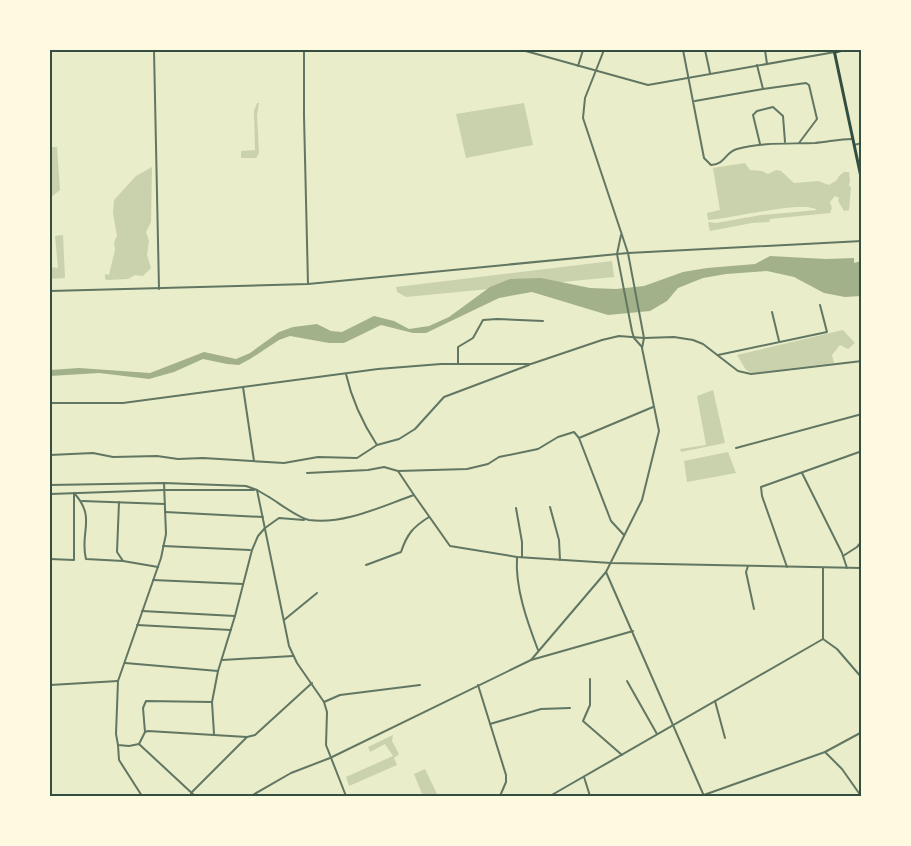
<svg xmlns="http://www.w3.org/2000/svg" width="911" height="846" viewBox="0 0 911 846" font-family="'Noto Sans',sans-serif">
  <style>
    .green { fill: #cad2ad }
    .water { fill: #a3b18a }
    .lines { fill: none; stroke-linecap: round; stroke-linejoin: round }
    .minor { stroke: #617663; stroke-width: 2 }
    .tertiary { stroke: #617663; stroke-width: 2 }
    .secondary { stroke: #344e41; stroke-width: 3 }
    .primary { stroke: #344e41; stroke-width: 3 }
    .neatline { fill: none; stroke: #344e41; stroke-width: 2 }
  </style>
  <rect width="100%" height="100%" fill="#e9edc9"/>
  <g class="green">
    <polygon points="257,103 259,103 257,115 259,153 256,158 241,158 241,151 255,150 254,111"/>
    <polygon points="524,103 533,145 466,158 456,114"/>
    <polygon points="50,147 57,147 60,190 50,198"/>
    <path d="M745,163L750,170L762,171L768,174L776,170L781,171L794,183L818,181L829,185L837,180L839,176L844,172H849L850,180L849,186L851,187L849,210L844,211L838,201L839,198L835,196L830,202L832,208L830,213L770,219L769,222L752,223L710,231L708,222L716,223L761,215L817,210C802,200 731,219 708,220L707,213L720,210L713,168Z"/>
    <polygon points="152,167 151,222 146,232 149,241 147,255 151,268 143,276 135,275 128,279 107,280 105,279 105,274 109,275 115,250 114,242 117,236 113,213 114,200 136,176"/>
    <polygon points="63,235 65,278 50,279 50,267 58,268 55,236"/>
    <polygon points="612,261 614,277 406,297 397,292 396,287"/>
    <polygon points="843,330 855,343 848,349 840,345 832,355 834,363 752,373 746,370 737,355"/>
    <polygon points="713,390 725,443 681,452 680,449 706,445 697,396"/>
    <polygon points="728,452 736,473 687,482 684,461"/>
    <polygon points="393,735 392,741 399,754 394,758 397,765 349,786 346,777 393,756 385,744 370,752 368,747"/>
    <polygon points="425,769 438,796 423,796 414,774"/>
  </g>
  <polygon class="water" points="770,256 826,259 854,258 854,263 861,261 861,296 845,297 824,293 794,277 767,271 726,274 703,278 678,288 667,301 650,311 608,315 532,292 499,298 426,333 413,333 381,325 344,343 329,343 290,336 279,340 250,359 239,365 227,364 203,359 174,372 149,379 99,373 50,376 50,370 79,368 150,373 204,352 236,359 250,353 279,332 293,327 317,324 331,331 342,332 374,316 394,321 409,329 429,326 449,317 490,287 510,279 541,278 590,288 616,289 644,286 683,272 707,268 755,264"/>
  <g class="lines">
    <g class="minor">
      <polyline points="154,50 159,289"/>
      <polyline points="304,50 304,116 308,284"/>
      <polyline points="522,50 648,85 835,52"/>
      <path d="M683,50L704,158L711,165C726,164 725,152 737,149C763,142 789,144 815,143C828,142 839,139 852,139"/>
      <polyline points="705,50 710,73"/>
      <polyline points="765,50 767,64"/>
      <polyline points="757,65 763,89 806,83 809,85 817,119 799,143"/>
      <polyline points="578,66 583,50"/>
      <polyline points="695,101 763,89"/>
      <polyline points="760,144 753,115 757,111 773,107 783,116 785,142"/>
      <polyline points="854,145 862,143"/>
      <polyline points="772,312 779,341"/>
      <polyline points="718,355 827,332 820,305"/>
      <polyline points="458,364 458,347 473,338 483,320 497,319 543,321"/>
      <path d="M346,374C352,401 362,422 377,445"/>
      <polyline points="243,387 254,461"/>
      <polyline points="50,403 123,403 378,369 441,364 531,364 602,340 619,336 644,338 674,337 693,340 703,344 738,371 751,374 862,361"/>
      <polyline points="579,438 611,521 624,535"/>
      <polyline points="736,448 862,414"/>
      <polyline points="50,455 93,453 113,457 157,456 178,459 203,458 284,463 318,457 357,458 377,445 399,439 415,429 444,397 529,365"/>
      <polyline points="307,473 368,470 384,467 398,471"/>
      <polyline points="802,473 842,553 847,568"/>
      <polyline points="164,483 166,534 161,558 118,681 116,734 118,745 129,746 139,744 145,732 148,731 247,737 255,735 312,683"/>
      <polyline points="257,490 269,497"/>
      <path d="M74,493C97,518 79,533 86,559L123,561"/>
      <polyline points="414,495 398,471 467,469 488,464 499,457 538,449 558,437 574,432 579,438 653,407"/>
      <polyline points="82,501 165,504"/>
      <polyline points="119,502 117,552 123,561 158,567"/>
      <polyline points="550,507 559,540 560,560"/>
      <polyline points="516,508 522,542 522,557"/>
      <polyline points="165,512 263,517"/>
      <polyline points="163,546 250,550"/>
      <polyline points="843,556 857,547 862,541"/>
      <path d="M517,557C515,588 527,621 538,650"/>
      <polyline points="50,559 74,560 74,494"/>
      <path d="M366,565L401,552C407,534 413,527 429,517"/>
      <polyline points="748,566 746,572 754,609"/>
      <polyline points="787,567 762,496 761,487 862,451"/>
      <polyline points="823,568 823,639"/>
      <polyline points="153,580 243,584"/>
      <polyline points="142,611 235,616"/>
      <polyline points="284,620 317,593"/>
      <polyline points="137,625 231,630"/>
      <polyline points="823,639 837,649 862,678"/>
      <polyline points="222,660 293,656"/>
      <polyline points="531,660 633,631"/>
      <polyline points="125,663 218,671"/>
      <polyline points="590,679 590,705 583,721 622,755"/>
      <polyline points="627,681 657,734"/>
      <polyline points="50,685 118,681"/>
      <polyline points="478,685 506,775 506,782 500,796"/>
      <polyline points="715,701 725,738"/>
      <polyline points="324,702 340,695 420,685"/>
      <polyline points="490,724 541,709 570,708"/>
      <polyline points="145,732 143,708 146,701 212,702"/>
      <polyline points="214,734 212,702 218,671 235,616 252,550 258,536 265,528"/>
      <polyline points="139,744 195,796"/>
      <polyline points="118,745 119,760 142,796"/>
      <polyline points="825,752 862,732"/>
      <polyline points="584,777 590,796"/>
      <polyline points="191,793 247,737"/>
      <polyline points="251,796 291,773 330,758 531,660 606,572"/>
      <polyline points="550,796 823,639"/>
      <polyline points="701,796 825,752 842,769 861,796"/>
    </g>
    <g class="tertiary">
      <polyline points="604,50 585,98 583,118 628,253 644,338 642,348 659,431 642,500 606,572 704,796"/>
      <polyline points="621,235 617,254 632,331 634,338 642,347"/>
      <polyline points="50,291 308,284 628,253 862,241"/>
      <polyline points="50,485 164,483 246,486 257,490"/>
      <polyline points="257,490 289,646 297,663 324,702 327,712 326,745 346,796"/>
      <polyline points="50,494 164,490 254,490"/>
      <path d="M269,497C279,503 298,518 309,520C344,525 382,506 414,495L450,546L517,557L611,563L862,568"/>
      <polyline points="265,528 279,518 304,520"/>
    </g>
    <polyline class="secondary" points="835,52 843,50"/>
    <polyline class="primary" points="834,50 862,182"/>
  </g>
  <rect width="911" height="846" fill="none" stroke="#fefae0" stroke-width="102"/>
  <rect x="51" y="51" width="809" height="744" class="neatline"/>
</svg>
